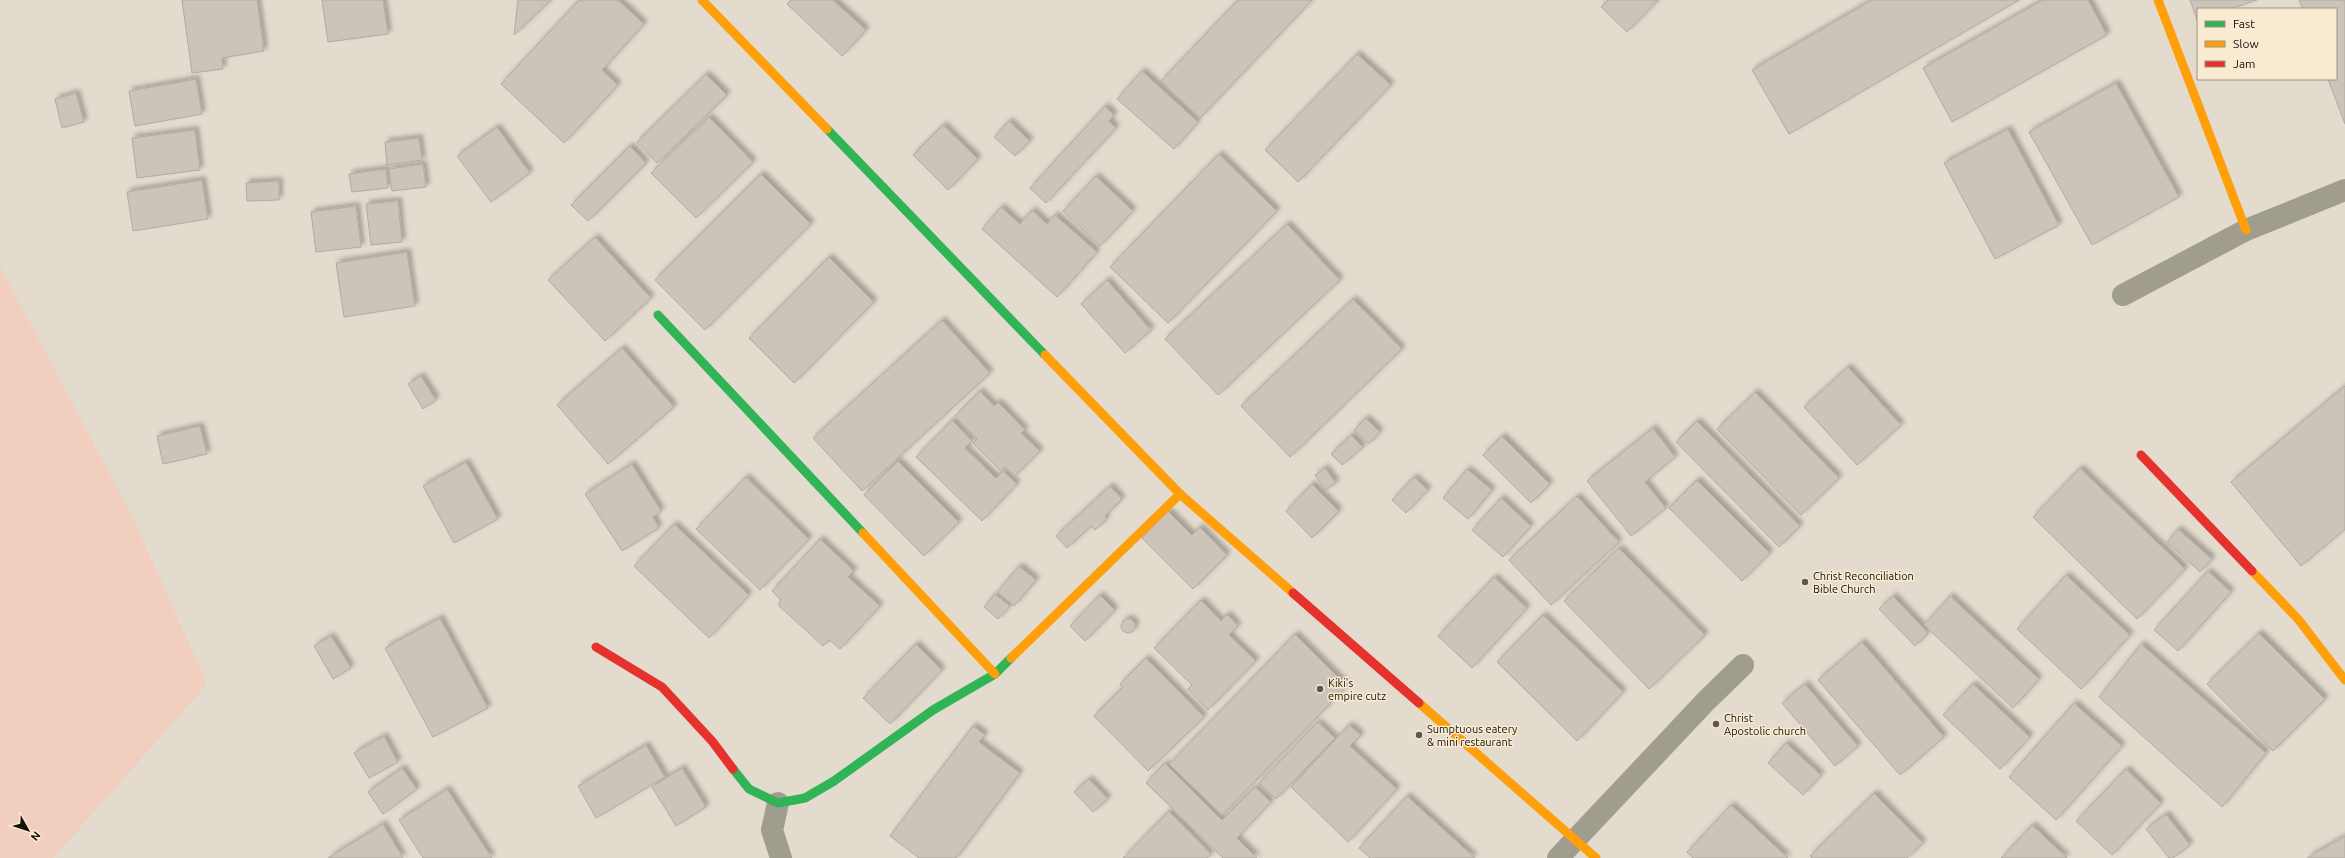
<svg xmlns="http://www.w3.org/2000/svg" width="2345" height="858" viewBox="0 0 2345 858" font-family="Ubuntu,sans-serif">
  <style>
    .green { fill: #f1cebd }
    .building { fill: #ccc4bb; stroke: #b2aaa1; filter: url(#shadow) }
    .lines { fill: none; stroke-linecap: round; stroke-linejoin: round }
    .street { stroke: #a09d8e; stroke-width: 22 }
    .fast { stroke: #30b455; stroke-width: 9 }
    .slow { stroke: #ff9f0a; stroke-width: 9 }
    .jam { stroke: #e5322d; stroke-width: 9 }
    .poi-dot { fill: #5d574d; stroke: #f9ebd2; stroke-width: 1.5 }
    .labels { text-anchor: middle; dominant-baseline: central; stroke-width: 3; stroke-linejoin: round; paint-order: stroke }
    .poi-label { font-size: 11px; fill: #151008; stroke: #f9ebd2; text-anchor: start }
  </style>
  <defs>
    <filter id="shadow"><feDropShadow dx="3.5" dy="-3.5" stdDeviation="2" flood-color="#0004"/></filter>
  </defs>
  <rect width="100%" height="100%" fill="#e3dbce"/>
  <polygon class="green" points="0,266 133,518 207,684 53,858 0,858"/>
  <g class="building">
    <polygon points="182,0 257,0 264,51 222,58 223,69 192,73"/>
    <polygon points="322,0 383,0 388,34 328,42"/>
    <polygon points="518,0 551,0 514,35"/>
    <polygon points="579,0 618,0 644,24 602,70 618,85 564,143 501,84"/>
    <polygon points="791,0 833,0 866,30 842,56 787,4"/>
    <polygon points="1238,0 1312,0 1200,118 1161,81"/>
    <polygon points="1608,0 1658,0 1627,32 1601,7"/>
    <polygon points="1872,0 2019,0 1789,134 1752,70"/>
    <polygon points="2043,0 2088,0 2107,35 1952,122 1923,68"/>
    <polygon points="2190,0 2257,0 2230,9 2198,9 2197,20"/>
    <polygon points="2299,0 2345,0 2345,124 2328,79 2336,79 2336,9 2303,9"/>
    <polygon points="1357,54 1391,85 1298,182 1265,150"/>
    <polygon points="1142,71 1198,122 1174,149 1117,99"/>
    <polygon points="706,74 727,95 657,163 637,142"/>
    <polygon points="196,79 202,114 135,126 129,91"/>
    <polygon points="2116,83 2179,197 2092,245 2029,132"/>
    <polygon points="76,93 84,122 62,128 55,99"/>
    <polygon points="1105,106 1114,115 1109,121 1116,128 1046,203 1030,188"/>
    <polygon points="709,117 753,162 696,218 651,173"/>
    <polygon points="1009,121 1030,141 1015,156 994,137"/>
    <polygon points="943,125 978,159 948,190 913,155"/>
    <polygon points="497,127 530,173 491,202 457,156"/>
    <polygon points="2008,129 2059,225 1995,259 1944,163"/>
    <polygon points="195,130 200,170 137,178 132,138"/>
    <polygon points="419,138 422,160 387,165 385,142"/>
    <polygon points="630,146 646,163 588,221 571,205"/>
    <polygon points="1219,154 1277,211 1168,323 1110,267"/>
    <polygon points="423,164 426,187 392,191 389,169"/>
    <polygon points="386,169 388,188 352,192 349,174"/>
    <polygon points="761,174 811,224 705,330 655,280"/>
    <polygon points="1096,176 1133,211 1100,246 1063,211"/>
    <polygon points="202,180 208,219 133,231 127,192"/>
    <polygon points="279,181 279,200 247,201 246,183"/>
    <polygon points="398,201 402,242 371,245 366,204"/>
    <polygon points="356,206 361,247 316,252 311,212"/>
    <polygon points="1001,207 1020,224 1032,210 1047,224 1055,215 1097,252 1057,297 982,229"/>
    <polygon points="1287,224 1340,280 1218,395 1165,339"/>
    <polygon points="595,237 651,298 605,341 548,280"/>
    <polygon points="407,252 415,306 344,317 336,263"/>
    <polygon points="829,257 874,302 794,383 749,338"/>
    <polygon points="1107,280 1151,330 1125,353 1081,304"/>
    <polygon points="1353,299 1402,349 1290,457 1241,406"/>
    <polygon points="942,320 990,373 862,491 813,438"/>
    <polygon points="622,348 674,407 608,464 557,405"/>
    <polygon points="1848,367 1901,425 1857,465 1804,407"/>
    <polygon points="421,376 436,400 423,409 408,384"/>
    <polygon points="2345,386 2345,529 2301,566 2231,482"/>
    <polygon points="980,391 994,406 998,402 1025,430 1021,433 1040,451 1015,476 1005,467 1001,471 973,443 977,439 955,416"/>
    <polygon points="1755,392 1839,478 1801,515 1717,429"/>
    <polygon points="1366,418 1380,432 1369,444 1354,430"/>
    <polygon points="952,420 972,441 965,448 996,478 1003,471 1017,484 982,521 916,457"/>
    <polygon points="1697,421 1800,526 1779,547 1676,442"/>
    <polygon points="200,426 207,454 163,464 157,436"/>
    <polygon points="1653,428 1675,457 1645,482 1666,508 1631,536 1587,481"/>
    <polygon points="1351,435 1363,447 1342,465 1331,454"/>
    <polygon points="1502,436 1550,484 1531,503 1483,455"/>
    <polygon points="898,461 959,522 924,556 864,495"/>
    <polygon points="466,462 498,519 454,543 423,486"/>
    <polygon points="632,464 661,511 653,517 659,528 622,551 585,494"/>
    <polygon points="1325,468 1336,483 1326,490 1315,475"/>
    <polygon points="2080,468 2185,569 2137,619 2033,517"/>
    <polygon points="1467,469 1492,490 1468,519 1443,498"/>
    <polygon points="746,477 809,539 760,590 696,529"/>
    <polygon points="1414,477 1428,490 1406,513 1392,500"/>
    <polygon points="1697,480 1770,553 1742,581 1669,508"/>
    <polygon points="1312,484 1339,511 1312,538 1286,511"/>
    <polygon points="1110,486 1122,499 1105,516 1106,520 1095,530 1091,526 1067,548 1056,536"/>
    <polygon points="1577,496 1619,542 1551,605 1509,560"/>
    <polygon points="1501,498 1531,526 1503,557 1472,530"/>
    <polygon points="1168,511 1192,535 1200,527 1227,555 1193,589 1142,538"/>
    <polygon points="674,524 749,595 709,638 634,566"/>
    <polygon points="2178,529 2212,559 2200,572 2167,542"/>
    <polygon points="820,539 854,571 848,577 880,606 840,649 829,640 823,646 778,605 781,600 772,591"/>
    <polygon points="1619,548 1705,635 1649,689 1564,601"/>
    <polygon points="1019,566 1036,580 1014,606 997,592"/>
    <polygon points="2208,571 2231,592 2178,651 2154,630"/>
    <polygon points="2066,575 2130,635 2081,689 2017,629"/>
    <polygon points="1494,577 1527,608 1472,668 1438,636"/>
    <polygon points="995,594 1010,606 998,619 984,607"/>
    <polygon points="1100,595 1115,610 1085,641 1070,626"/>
    <polygon points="1893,596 1928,633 1915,646 1879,609"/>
    <polygon points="1950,596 2039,679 2013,708 1924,625"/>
    <polygon points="1201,600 1221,621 1227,614 1238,626 1229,635 1256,661 1208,710 1188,689 1192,685 1154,648"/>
    <polygon points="1543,615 1623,692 1577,741 1497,662"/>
    <polygon points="440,618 488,708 433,737 385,648"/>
    <circle cx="1128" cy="626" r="7"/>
    <polygon points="2259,633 2325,699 2273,751 2207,684"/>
    <polygon points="1295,634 1347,686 1222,815 1169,764"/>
    <polygon points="331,636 351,668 333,679 314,646"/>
    <polygon points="1862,642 1944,737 1900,775 1818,680"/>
    <polygon points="916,644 942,670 890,724 863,698"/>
    <polygon points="2141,644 2266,753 2222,807 2099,697"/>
    <polygon points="1146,658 1204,717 1148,771 1094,716 1123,687 1120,684"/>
    <polygon points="1805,684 1858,746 1835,766 1782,703"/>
    <polygon points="1973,684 2030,737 2000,769 1943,715"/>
    <polygon points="2074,703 2122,746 2056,820 2009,777"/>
    <polygon points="1318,722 1335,738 1276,799 1259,783"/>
    <polygon points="1349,725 1361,735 1350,746 1397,789 1348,842 1291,787"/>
    <polygon points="973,726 985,735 979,742 1020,773 956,858 919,858 890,836"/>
    <polygon points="384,736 398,762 369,778 354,753"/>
    <polygon points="1786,743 1821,775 1803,795 1768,763"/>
    <polygon points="646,745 665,777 596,818 578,786"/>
    <polygon points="1165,763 1222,820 1255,787 1271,802 1237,838 1257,858 1223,858 1146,783"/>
    <polygon points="402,768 417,789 383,814 368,792"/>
    <polygon points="682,768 706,807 676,826 652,787"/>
    <polygon points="2126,769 2161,803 2112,855 2076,821"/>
    <polygon points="1089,779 1108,799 1093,812 1074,792"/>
    <polygon points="447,789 492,858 423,858 399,820"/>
    <polygon points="1874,793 1923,843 1907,858 1812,858 1810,856"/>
    <polygon points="1407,796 1475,858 1370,858 1359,848"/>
    <polygon points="1731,805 1788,858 1693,858 1687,852"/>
    <polygon points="1169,811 1211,854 1207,858 1123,858"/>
    <polygon points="2166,814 2190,845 2173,858 2169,858 2146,829"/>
    <polygon points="383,824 403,858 328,858"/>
    <polygon points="2032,825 2067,858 2001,858"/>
    <polygon points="2345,836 2345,858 2307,858"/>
  </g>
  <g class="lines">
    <g class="street">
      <polyline points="2123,295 2246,230 2345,190"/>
      <polyline points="778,803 772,830 781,858"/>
      <polyline points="1558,858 1706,701 1743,665"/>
    </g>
    <g class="fast">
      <polyline points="827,129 1045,355"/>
      <polyline points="658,315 863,533"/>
      <polyline points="733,769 749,789 778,803 805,798 834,781 933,710 995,674 1011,658"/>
    </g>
    <g class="slow">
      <polyline points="702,0 827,129"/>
      <polyline points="2158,0 2246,230"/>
      <polyline points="1045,355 1180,494 1293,593"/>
      <polyline points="863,533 995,674"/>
      <polyline points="2252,571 2298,619 2345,680"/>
      <polyline points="1011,658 1180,494"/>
      <polyline points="1419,703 1596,858"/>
    </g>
    <g class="jam">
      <polyline points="2141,455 2252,571"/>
      <polyline points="1293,593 1419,703"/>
      <polyline points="596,647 662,687 712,741 733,769"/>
    </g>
  </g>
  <g class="poi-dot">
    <circle cx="1805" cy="582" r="4"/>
    <circle cx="1320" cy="689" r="4"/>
    <circle cx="1716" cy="724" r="4"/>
    <circle cx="1419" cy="735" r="4"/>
  </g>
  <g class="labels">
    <g class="poi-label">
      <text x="1813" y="576">Christ Reconciliation<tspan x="1813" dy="13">Bible Church</tspan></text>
      <text x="1328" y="683">Kiki's<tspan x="1328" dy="13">empire cutz</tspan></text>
      <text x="1724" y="718">Christ<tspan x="1724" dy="13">Apostolic church</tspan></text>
      <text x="1427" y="729">Sumptuous eatery<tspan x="1427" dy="13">&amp; mini restaurant</tspan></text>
    </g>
  </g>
  <rect x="2197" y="8" width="140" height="72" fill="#f9ebd2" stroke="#9e9381"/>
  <rect x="2205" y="21" width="20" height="6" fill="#30b455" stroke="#9e9381"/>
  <text x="2233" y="28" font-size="12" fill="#151008">Fast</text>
  <rect x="2205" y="41" width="20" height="6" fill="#ff9f0a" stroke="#9e9381"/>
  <text x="2233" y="48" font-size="12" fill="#151008">Slow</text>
  <rect x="2205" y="61" width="20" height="6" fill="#e5322d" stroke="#9e9381"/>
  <text x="2233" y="68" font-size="12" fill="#151008">Jam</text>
  <g transform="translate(28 830) rotate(129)" stroke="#f9ebd2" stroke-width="3" paint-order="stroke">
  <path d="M0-3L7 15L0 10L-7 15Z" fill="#151008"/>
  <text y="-6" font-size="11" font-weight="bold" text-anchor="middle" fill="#151008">N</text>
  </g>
</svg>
